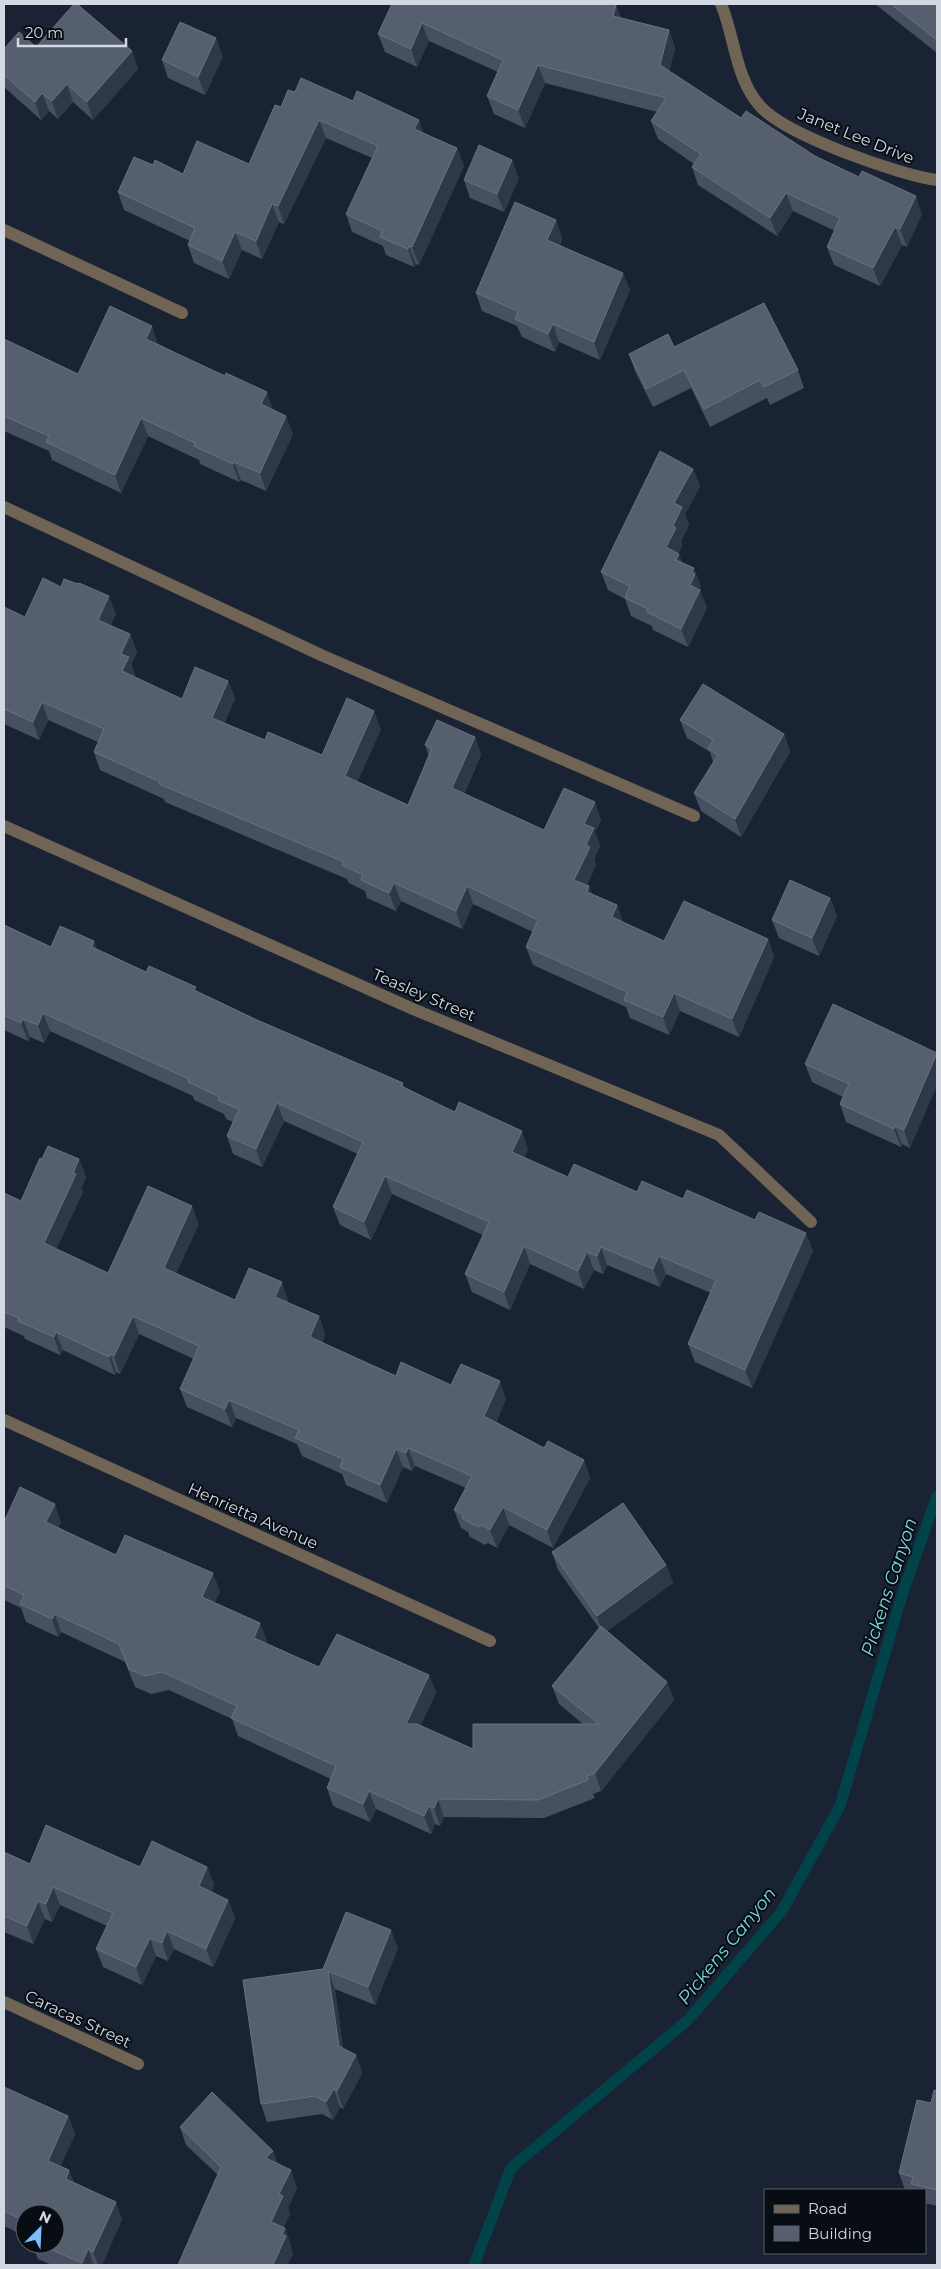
<svg xmlns="http://www.w3.org/2000/svg" width="941" height="2269" viewBox="0 0 941 2269" font-family="Montserrat,sans-serif">
  <style>
    .lines { fill: none; stroke-linecap: round; stroke-linejoin: round }
    .stream { stroke: #004449; stroke-width: 11 }
    .minor { stroke: #706455; stroke-width: 12 }
    .wall { fill: #465060 }
    .shaded-wall { fill: #2d3848 }
    .building { fill: #555f6e; stroke: #687280 }
    .labels { text-anchor: middle; dominant-baseline: central; stroke-width: 4; stroke-linejoin: round; paint-order: stroke }
    .street-label { font-size: 16px; fill: #d2d9e3; stroke: #080d13 }
    .water-label { font-size: 18px; font-style: italic; fill: #7ad8e0; stroke: #080d13 }
  </style>
  <rect width="100%" height="100%" fill="#192333"/>
  <g class="lines">
    <polyline class="stream" points="474,2265 511,2168 687,2021 782,1911 840,1806 903,1592 937,1496"/>
    <g class="minor">
      <path d="M721,4C735,37 735,78 760,106C785,135 899,175 937,180"/>
      <polyline points="4,230 182,313"/>
      <polyline points="4,507 321,655 694,816"/>
      <polyline points="4,826 413,1009 719,1135 811,1222"/>
      <polyline points="4,1420 490,1641"/>
      <polyline points="4,2002 138,2064"/>
    </g>
  </g>
  <g class="wall">
    <polygon points="392,4 616,5 621,18 669,30 675,48 669,71 741,118 922,214 907,247 902,245 880,286 834,265 827,247 835,231 793,211 777,236 698,185 692,167 694,164 658,139 651,121 657,112 545,83 525,128 494,114 487,96 498,72 429,41 417,67 385,52 378,34"/>
    <polygon points="875,4 937,4 937,53"/>
    <polygon points="36,47 132,51 138,69 93,120 73,102 58,119 49,111 41,120 4,87 4,49"/>
    <polygon points="223,56 205,95 168,78 162,60"/>
    <polygon points="295,92 424,134 457,148 464,166 419,265 416,264 414,267 386,255 383,246 352,232 346,214 372,158 326,138 284,224 279,222 262,259 242,250 229,279 194,263 188,245 190,241 124,210 118,192 153,165 183,174 249,164 281,107"/>
    <polygon points="519,178 504,212 470,198 464,180"/>
    <polygon points="556,220 562,238 560,245 630,290 600,360 559,342 555,352 522,337 517,326 482,311 476,293"/>
    <polygon points="4,339 78,374 158,344 273,410 293,434 266,491 241,480 239,482 200,464 199,460 148,436 121,493 52,460 49,451 4,431"/>
    <polygon points="674,347 798,370 804,388 770,405 767,398 710,427 691,388 653,407 635,371 629,354"/>
    <polygon points="693,469 700,486 685,514 689,525 681,541 682,546 678,554 682,562 701,586 700,588 701,593 707,608 688,647 653,630 652,626 631,616 625,599 608,590 601,572"/>
    <polygon points="4,607 25,617 116,614 110,626 130,634 137,652 131,664 135,675 134,677 182,699 228,681 235,699 224,723 265,740 322,755 381,729 357,782 408,805 429,756 425,745 475,737 481,755 464,794 544,830 601,820 595,832 600,846 594,859 596,865 587,885 592,894 617,905 623,922 664,941 768,939 774,957 739,1037 680,1011 669,1035 630,1018 626,1007 533,965 526,947 533,932 473,904 462,929 401,901 396,911 367,898 365,891 349,883 347,879 165,802 164,799 100,770 94,752 98,742 48,720 39,740 4,724"/>
    <polygon points="680,720 784,734 790,752 741,837 701,811 694,793 713,762 710,752 687,738"/>
    <polygon points="830,898 837,916 819,956 779,938 772,920"/>
    <polygon points="4,925 51,947 97,949 146,972 197,991 257,1020 403,1083 404,1088 528,1149 524,1158 568,1177 637,1192 683,1199 813,1251 752,1388 695,1362 688,1344 711,1293 666,1274 660,1287 607,1265 603,1274 594,1270 584,1289 530,1264 510,1310 472,1292 465,1274 483,1235 392,1194 371,1240 340,1225 333,1207 358,1154 284,1121 262,1167 233,1154 227,1136 233,1122 226,1119 224,1114 194,1100 193,1096 50,1031 44,1043 30,1037 28,1041 4,1030"/>
    <polygon points="937,1053 910,1148 902,1144 901,1147 846,1122 840,1104 843,1097 812,1082 805,1064"/>
    <polygon points="42,1159 79,1159 86,1177 81,1188 83,1192 56,1249 108,1273 199,1224 176,1273 235,1300 288,1300 287,1303 319,1316 325,1334 322,1343 396,1376 451,1385 506,1399 496,1422 544,1448 584,1460 590,1478 553,1548 509,1525 497,1548 488,1543 485,1545 470,1537 468,1532 461,1528 454,1510 466,1488 415,1466 412,1471 403,1467 387,1503 346,1485 342,1474 302,1456 297,1444 236,1418 232,1427 187,1407 180,1389 194,1359 139,1334 120,1374 116,1372 115,1375 63,1350 60,1355 25,1339 24,1336 4,1327 4,1193 21,1201"/>
    <polygon points="4,1519 61,1522 58,1528 116,1555 220,1591 214,1603 260,1623 267,1641 266,1643 319,1667 429,1675 436,1693 420,1726 473,1749 583,1724 559,1704 552,1686 599,1628 558,1570 552,1552 666,1565 673,1583 607,1631 667,1682 674,1700 601,1791 593,1794 595,1798 544,1818 444,1817 440,1826 435,1824 431,1834 376,1809 370,1822 333,1806 327,1788 331,1779 238,1736 232,1719 169,1690 151,1694 135,1687 125,1662 61,1632 58,1637 26,1622 21,1608 4,1600"/>
    <polygon points="4,1852 30,1864 140,1867 207,1867 214,1885 211,1892 228,1900 235,1918 213,1967 174,1949 168,1961 156,1956 142,1985 103,1967 96,1949 107,1926 60,1905 52,1922 45,1919 33,1944 4,1932"/>
    <polygon points="398,1948 375,2005 335,1989 343,2048 356,2055 362,2073 343,2109 340,2107 333,2120 322,2114 267,2122 261,2104 323,1969"/>
    <polygon points="4,2087 68,2116 75,2134 60,2166 69,2170 74,2183 122,2219 102,2265 52,2265 38,2259 32,2244 55,2244 25,2214 25,2236 4,2226"/>
    <polygon points="937,2091 937,2206 925,2203 925,2190 905,2190 899,2173 931,2103"/>
    <polygon points="180,2127 273,2151 278,2164 297,2188 288,2208 290,2214 283,2228 285,2228 291,2246 291,2248 293,2254 218,2175 186,2145"/>
  </g>
  <g class="shaded-wall">
    <polygon points="616,5 623,23 613,16"/>
    <polygon points="422,23 429,41 417,67 411,49"/>
    <polygon points="669,30 675,48 666,83 660,65"/>
    <polygon points="216,38 223,56 205,95 198,77"/>
    <polygon points="132,51 138,69 93,120 87,102"/>
    <polygon points="538,65 545,83 525,128 518,110"/>
    <polygon points="67,84 73,102 58,119 52,101"/>
    <polygon points="42,93 49,111 41,120 35,102"/>
    <polygon points="319,120 326,138 284,224 278,206"/>
    <polygon points="419,120 425,138 414,129"/>
    <polygon points="457,148 464,166 419,265 412,247"/>
    <polygon points="512,160 519,178 504,212 497,194"/>
    <polygon points="786,193 793,211 777,236 770,218"/>
    <polygon points="916,196 922,214 907,247 900,229"/>
    <polygon points="272,204 279,222 262,259 256,241"/>
    <polygon points="556,220 562,238 554,258 547,240"/>
    <polygon points="895,227 902,245 880,286 873,268"/>
    <polygon points="235,232 242,250 229,279 222,261"/>
    <polygon points="409,246 416,264 414,267 408,249"/>
    <polygon points="623,273 630,290 600,360 594,342"/>
    <polygon points="553,324 559,342 555,352 548,334"/>
    <polygon points="152,326 158,344 152,357 146,339"/>
    <polygon points="267,392 273,410 261,404"/>
    <polygon points="286,416 293,434 266,491 260,473"/>
    <polygon points="141,418 148,436 121,493 115,475"/>
    <polygon points="234,462 241,480 239,482 233,464"/>
    <polygon points="693,469 700,486 685,514 689,525 681,541 682,546 673,565 666,547 673,526 674,503"/>
    <polygon points="679,554 685,572 676,560"/>
    <polygon points="694,568 701,586 700,588 701,593 707,608 688,647 681,629 690,585"/>
    <polygon points="109,596 116,614 105,638 98,620"/>
    <polygon points="130,634 137,652 131,664 135,675 129,689 122,671 121,654"/>
    <polygon points="228,681 235,699 219,736 212,718"/>
    <polygon points="42,702 48,720 39,740 33,722"/>
    <polygon points="374,711 381,729 352,794 345,776"/>
    <polygon points="784,734 790,752 741,837 735,819"/>
    <polygon points="475,737 481,755 458,806 452,788"/>
    <polygon points="595,802 601,820 595,832 600,846 594,859 596,865 581,898 574,880 586,845 584,824"/>
    <polygon points="394,883 401,901 396,911 389,893"/>
    <polygon points="467,886 473,904 462,929 456,911"/>
    <polygon points="589,886 596,904 587,892"/>
    <polygon points="830,898 837,916 819,956 812,938"/>
    <polygon points="617,905 623,923 612,917"/>
    <polygon points="768,939 774,957 739,1037 732,1019"/>
    <polygon points="94,941 101,959 92,947"/>
    <polygon points="674,993 680,1011 669,1035 663,1017"/>
    <polygon points="43,1013 50,1031 44,1043 38,1025"/>
    <polygon points="23,1019 30,1037 28,1041 21,1023"/>
    <polygon points="937,1053 937,1086 910,1148 904,1130"/>
    <polygon points="277,1103 284,1121 262,1167 256,1149"/>
    <polygon points="895,1126 902,1144 901,1147 894,1129"/>
    <polygon points="522,1131 528,1149 519,1170 512,1152"/>
    <polygon points="79,1159 86,1177 81,1188 83,1192 51,1261 44,1243"/>
    <polygon points="385,1176 392,1194 371,1240 364,1222"/>
    <polygon points="192,1206 199,1224 170,1286 164,1268"/>
    <polygon points="806,1233 813,1251 752,1388 745,1370"/>
    <polygon points="524,1246 530,1264 510,1310 504,1292"/>
    <polygon points="601,1247 607,1265 603,1274 597,1256"/>
    <polygon points="587,1252 594,1270 584,1289 578,1271"/>
    <polygon points="659,1256 666,1274 660,1287 653,1269"/>
    <polygon points="282,1282 288,1300 282,1315 275,1297"/>
    <polygon points="133,1316 139,1334 120,1374 114,1356"/>
    <polygon points="319,1316 325,1334 316,1355 310,1337"/>
    <polygon points="56,1332 63,1350 60,1355 54,1337"/>
    <polygon points="110,1354 116,1372 115,1375 109,1357"/>
    <polygon points="500,1381 506,1399 490,1434 484,1416"/>
    <polygon points="229,1400 236,1418 232,1427 225,1409"/>
    <polygon points="408,1448 415,1466 412,1471 406,1453"/>
    <polygon points="396,1449 403,1467 387,1503 380,1485"/>
    <polygon points="584,1460 590,1478 553,1548 547,1530"/>
    <polygon points="55,1504 61,1522 53,1540 46,1522"/>
    <polygon points="503,1507 509,1525 497,1548 490,1530"/>
    <polygon points="666,1565 673,1583 603,1634 597,1616"/>
    <polygon points="213,1573 220,1591 209,1615 202,1597"/>
    <polygon points="55,1614 61,1632 58,1637 52,1619"/>
    <polygon points="260,1623 267,1641 260,1656 254,1638"/>
    <polygon points="429,1675 436,1693 413,1742 406,1724"/>
    <polygon points="667,1682 674,1700 601,1791 595,1773"/>
    <polygon points="369,1791 376,1809 370,1822 363,1804"/>
    <polygon points="438,1799 444,1817 440,1826 434,1808"/>
    <polygon points="429,1806 435,1824 431,1834 424,1816"/>
    <polygon points="207,1867 214,1885 205,1904 199,1886"/>
    <polygon points="53,1887 60,1905 52,1922 46,1904"/>
    <polygon points="228,1900 235,1918 213,1967 206,1949"/>
    <polygon points="38,1901 45,1919 33,1944 27,1926"/>
    <polygon points="391,1930 398,1948 375,2005 368,1987"/>
    <polygon points="167,1931 174,1949 168,1961 162,1943"/>
    <polygon points="150,1938 156,1956 142,1985 136,1967"/>
    <polygon points="328,1971 335,1989 345,2064 339,2046"/>
    <polygon points="356,2055 362,2073 343,2109 337,2091"/>
    <polygon points="334,2089 340,2107 333,2120 326,2102"/>
    <polygon points="68,2116 75,2134 55,2179 48,2161"/>
    <polygon points="273,2151 280,2169 266,2158"/>
    <polygon points="69,2170 76,2188 66,2179"/>
    <polygon points="291,2170 297,2188 288,2208 290,2214 277,2240 271,2222 279,2194"/>
    <polygon points="116,2202 122,2219 102,2265 98,2265 93,2252"/>
    <polygon points="285,2228 291,2246 291,2248 293,2254 288,2265 273,2265"/>
    <polygon points="88,2249 94,2265 83,2265 82,2263"/>
  </g>
  <g class="building">
    <polygon points="74,4 77,4 132,51 87,102 67,84 52,101 42,93 35,102 4,75 4,49 19,32 36,47"/>
    <polygon points="392,4 610,4 616,5 613,16 669,30 660,65 741,118 746,111 815,156 859,177 862,171 916,196 900,229 895,227 873,268 827,247 840,218 786,193 770,218 692,167 701,154 651,121 666,98 538,65 518,110 487,96 503,60 422,23 411,49 378,34"/>
    <polygon points="891,4 937,4 937,40"/>
    <polygon points="180,22 216,38 198,77 162,60"/>
    <polygon points="301,78 353,101 357,91 419,120 414,129 457,148 412,247 409,246 408,249 380,237 382,231 346,214 378,146 319,120 278,206 272,204 256,241 235,232 222,261 188,245 195,228 118,192 134,157 153,165 155,160 183,174 197,141 249,164 275,105 281,107 288,90 295,92"/>
    <polygon points="479,145 512,160 497,194 464,180"/>
    <polygon points="515,202 556,220 547,240 623,273 594,342 553,324 548,334 515,319 518,311 476,293"/>
    <polygon points="764,303 798,370 764,387 760,380 704,409 684,370 646,389 629,354 668,334 674,347"/>
    <polygon points="110,306 152,326 146,339 225,376 226,373 267,392 261,404 286,416 260,473 234,462 233,464 194,446 195,443 141,418 115,475 46,442 49,436 4,416 4,339 78,374"/>
    <polygon points="660,451 693,469 674,503 682,507 673,526 676,528 666,547 679,554 676,560 694,568 692,572 695,574 690,585 700,590 681,629 647,612 648,609 625,598 630,586 601,572"/>
    <polygon points="43,578 61,587 64,579 78,584 79,583 109,596 98,620 130,634 121,654 129,657 122,671 182,699 195,667 228,681 212,718 265,740 268,732 322,755 347,698 374,711 345,776 408,805 432,748 425,745 437,720 475,737 452,788 544,830 564,788 595,802 584,824 594,828 586,845 590,847 574,880 589,886 587,892 617,905 612,917 664,941 684,901 768,939 732,1019 674,993 663,1017 624,1000 627,992 526,947 538,920 467,886 456,911 394,883 389,893 361,880 363,875 342,865 344,862 159,784 160,782 94,752 104,729 42,702 33,722 4,709 4,607 25,617"/>
    <polygon points="703,684 784,734 735,819 694,793 718,755 708,749 713,740 680,720"/>
    <polygon points="790,880 830,898 812,938 772,920"/>
    <polygon points="4,925 51,947 60,926 94,941 92,947 146,972 149,966 196,987 194,990 257,1020 403,1083 401,1086 455,1112 459,1102 522,1131 512,1152 568,1177 574,1164 637,1192 642,1181 683,1199 687,1190 755,1220 759,1212 806,1233 745,1370 688,1344 716,1280 659,1256 653,1269 601,1247 597,1256 587,1252 578,1271 524,1246 504,1292 465,1274 489,1222 385,1176 364,1222 333,1207 363,1142 277,1103 256,1149 227,1136 239,1109 219,1101 218,1096 188,1082 189,1079 43,1013 38,1025 23,1019 21,1023 4,1015"/>
    <polygon points="833,1004 937,1053 904,1130 895,1126 894,1129 840,1104 849,1084 805,1064"/>
    <polygon points="48,1146 79,1159 73,1173 76,1174 44,1243 108,1273 148,1186 192,1206 164,1268 235,1300 249,1268 282,1282 275,1297 319,1316 310,1337 396,1376 401,1362 451,1385 461,1364 500,1381 484,1416 544,1448 548,1441 584,1460 547,1530 503,1507 490,1530 482,1525 478,1527 463,1519 462,1514 454,1510 472,1476 408,1448 406,1453 396,1449 380,1485 340,1467 343,1459 295,1438 299,1430 229,1400 225,1409 180,1389 199,1346 133,1316 114,1356 110,1354 109,1357 56,1332 54,1337 18,1321 19,1318 4,1312 4,1193 21,1201 40,1158 42,1159"/>
    <polygon points="20,1487 55,1504 46,1522 116,1555 125,1535 213,1573 202,1597 260,1623 254,1638 319,1667 337,1634 429,1675 406,1724 417,1724 473,1749 473,1724 599,1724 552,1686 601,1626 667,1682 595,1773 587,1776 588,1780 538,1800 438,1799 434,1808 429,1806 424,1816 369,1791 363,1804 327,1788 336,1766 231,1718 237,1706 162,1672 145,1676 129,1669 119,1644 55,1614 52,1619 20,1604 24,1595 4,1585 4,1519 5,1520"/>
    <polygon points="623,1503 666,1565 597,1616 552,1552"/>
    <polygon points="46,1825 140,1867 152,1841 207,1867 199,1886 228,1900 206,1949 167,1931 162,1943 150,1938 136,1967 96,1949 113,1913 53,1887 46,1904 38,1901 27,1926 4,1916 4,1852 30,1864"/>
    <polygon points="346,1912 391,1930 368,1987 328,1971 339,2046 356,2055 337,2091 334,2089 326,2102 315,2096 261,2104 243,1980 323,1969"/>
    <polygon points="4,2087 68,2116 48,2161 69,2170 66,2179 116,2202 93,2252 88,2249 82,2263 38,2244 55,2244 55,2214 25,2214 25,2221 4,2211"/>
    <polygon points="934,2090 937,2091 937,2190 911,2184 913,2177 899,2173 917,2100 931,2103"/>
    <polygon points="212,2092 273,2151 266,2158 291,2170 279,2194 283,2196 271,2222 285,2228 282,2234 286,2236 273,2265 178,2265 221,2167 180,2127"/>
  </g>
  <g class="labels">
    <g class="street-label">
      <text transform="translate(856 136) rotate(22)">Janet Lee Drive</text>
      <text transform="translate(424 995) rotate(23)">Teasley Street</text>
      <text transform="translate(253 1516) rotate(24)">Henrietta Avenue</text>
      <text transform="translate(78 2019) rotate(25)">Caracas Street</text>
    </g>
    <g class="water-label">
      <text transform="translate(889 1587) rotate(-72)">Pickens Canyon</text>
      <text transform="translate(727 1946) rotate(-51)">Pickens Canyon</text>
    </g>
  </g>
  <rect width="941" height="2269" fill="none" stroke="#d2d9e3" stroke-width="10"/>
  <rect x="764" y="2189" width="162" height="65" fill="#080d13" stroke="#595f66"/>
  <rect x="774" y="2205" width="25" height="8" fill="#706455" stroke="#595f66"/>
  <text x="808" y="2214" font-size="15" fill="#d2d9e3">Road</text>
  <rect x="774" y="2226" width="25" height="15" fill="#555f6e" stroke="#595f66"/>
  <text x="808" y="2239" font-size="15" fill="#d2d9e3">Building</text>
  <g transform="translate(40 2229) rotate(24)"><circle r="24" fill="#080d13" stroke="#595f66"/>
  <path d="M0-4L9 19L0 12L-9 19Z" fill="#7dbef9"/>
  <text y="-8" font-size="14" font-weight="bold" text-anchor="middle" fill="#d2d9e3">N</text>
  </g>
  <path d="M18 38v8h108v-8" fill="none" stroke="#d2d9e3" stroke-width="2.5"/>
  <text x="25" y="38" font-size="15" fill="#d2d9e3" stroke="#080d13" stroke-width="4" paint-order="stroke">20 m</text>
</svg>
